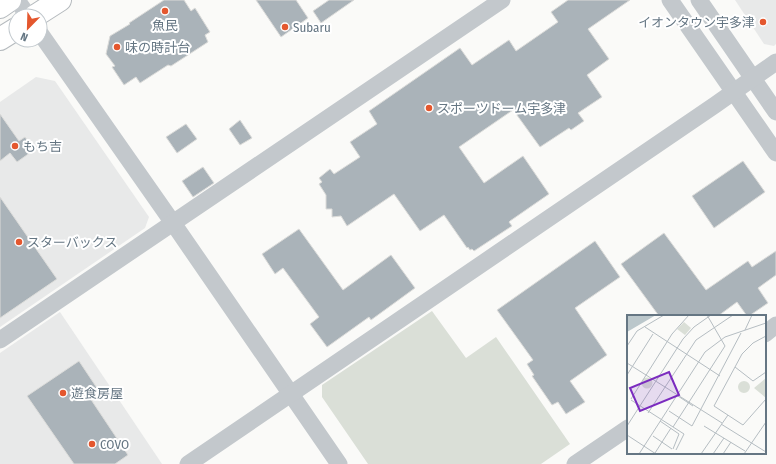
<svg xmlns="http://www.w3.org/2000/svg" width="776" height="464" viewBox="0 0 776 464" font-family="'Fira Sans Condensed','Noto Sans JP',sans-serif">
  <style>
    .built { fill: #e8e9e9 }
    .green { fill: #dadfd7 }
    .building { fill: #aab3b9; stroke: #dcdcda }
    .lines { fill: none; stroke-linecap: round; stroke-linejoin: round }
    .major-casing { stroke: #b5babe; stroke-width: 24 }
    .minor { stroke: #c3c8cc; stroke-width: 17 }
    .major { stroke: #fff; stroke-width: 22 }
    .poi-dot { fill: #e4572e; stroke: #fff; stroke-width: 1.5 }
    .labels { text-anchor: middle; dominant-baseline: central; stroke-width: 4; stroke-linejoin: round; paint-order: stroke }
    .poi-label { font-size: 13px; fill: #657683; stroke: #fff; text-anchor: start }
    .inset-road { fill: none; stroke: #b5bdc2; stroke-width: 1 }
    .view { fill: #7b2cbf; fill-opacity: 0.15; stroke: #7b2cbf; stroke-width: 2 }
    .inset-edge { fill: none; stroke: #657683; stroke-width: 2 }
  </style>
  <rect width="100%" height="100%" fill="#fafaf8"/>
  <g class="built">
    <polygon points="735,0 776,0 776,44 774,46 764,44"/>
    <polygon points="36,77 55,81 149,217 145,228 0,327 0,102"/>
    <polygon points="60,312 162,464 0,464 0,353"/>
  </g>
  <polygon class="green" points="432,311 466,358 496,337 570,444 541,464 368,464 322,397 322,385"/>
  <g class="building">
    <polygon points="164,0 184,0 191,11 195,8 210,32 205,35 208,42 171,66 168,65 140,83 136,77 124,85 112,67 115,66 106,54 110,36 130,24 129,23"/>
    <polygon points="256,0 296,0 308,18 281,37"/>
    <polygon points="329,0 354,0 321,23 313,11"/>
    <polygon points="568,0 630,0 588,29 609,59 587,75 602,97 578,113 584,121 571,130 569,128 540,147 514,111 513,110 459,147 484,183 523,156 549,194 510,221 509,222 512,226 474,251 472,249 470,250 468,247 467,248 444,215 420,231 394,194 347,226 341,216 332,217 332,209 326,209 326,195 319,184 322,182 319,178 330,169 334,174 360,157 350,142 377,124 369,111 460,48 472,65 509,40 516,51 558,22 551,12"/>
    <polygon points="0,114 19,141 25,137 34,150 17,162 10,153 0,161"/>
    <polygon points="240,120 252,138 240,145 229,129"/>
    <polygon points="186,124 197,139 177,153 166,137"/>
    <polygon points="743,161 765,192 714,228 692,196"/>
    <polygon points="203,167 214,183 193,197 182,181"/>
    <polygon points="0,197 57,279 0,318"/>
    <polygon points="299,229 343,290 391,255 415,288 371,320 369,317 327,347 310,324 319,317 283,268 275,274 262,254"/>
    <polygon points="664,233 706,290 748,261 752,267 776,251 776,275 758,288 768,303 749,316 747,316 737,302 718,316 659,316 621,264"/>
    <polygon points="595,241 620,277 575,308 607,355 570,381 585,402 566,414 558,402 552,405 532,376 534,375 527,364 533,360 497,310"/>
    <polygon points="79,361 99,391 90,398 128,455 115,464 74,464 27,396"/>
  </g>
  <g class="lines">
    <g class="major-casing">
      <g id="major">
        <polyline points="0,7 10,0"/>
        <polyline points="35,16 60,0"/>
        <polyline points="0,39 16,29"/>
      </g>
    </g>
    <g class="minor">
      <polyline points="17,0 28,16"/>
      <polyline points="670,0 776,153"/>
      <polyline points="699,0 776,112"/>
      <polyline points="40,33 173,223 339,464"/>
      <polyline points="765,334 776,325"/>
      <polyline points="0,340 502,0"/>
      <polyline points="188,464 715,105 776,62"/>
      <polyline points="575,464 628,428"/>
    </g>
    <use href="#major" class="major"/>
  </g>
  <g class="poi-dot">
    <circle cx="165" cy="11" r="4"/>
    <circle cx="763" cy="22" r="4"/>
    <circle cx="285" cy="27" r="4"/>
    <circle cx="117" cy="47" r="4"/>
    <circle cx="429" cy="108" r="4"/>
    <circle cx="15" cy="146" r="4"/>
    <circle cx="19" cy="242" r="4"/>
    <circle cx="63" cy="393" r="4"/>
    <circle cx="92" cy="444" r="4"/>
  </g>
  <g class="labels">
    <g class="poi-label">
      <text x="755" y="22" text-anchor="end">イオンタウン宇多津</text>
      <text x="165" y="25" text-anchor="middle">魚民</text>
      <text x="293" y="27">Subaru</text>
      <text x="125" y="47">味の時計台</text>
      <text x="437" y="108">スポーツドーム宇多津</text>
      <text x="23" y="146">もち吉</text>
      <text x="27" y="242">スターバックス</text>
      <text x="71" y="393">遊食房屋</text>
      <text x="100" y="444">COVO</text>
    </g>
  </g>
  <g transform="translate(627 315)">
    <rect width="139" height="139" fill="#fafaf8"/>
    <path d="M57,7L64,13L58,20L50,14ZM14.5 68a5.5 5.5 0 1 1 11 0a5.5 5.5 0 1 1-11 0ZM139,63V83L127,73ZM111 72a6 6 0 1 1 12 0a6 6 0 1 1-12 0Z" fill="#dadfd7"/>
    <path d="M0,0H29L0,17Z" fill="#bbc7cb"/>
    <path class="inset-road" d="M18,12L93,61M118,15L125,0M139,21L126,28L115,39L87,91L116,110L139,84M0,31L10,16L37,0M0,48L95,108M108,52L126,66L139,57M0,60L26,19M51,81L66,91M4,84L45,19L62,0M4,85L57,119L49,135M42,96L65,111L114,18M21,98L69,25L106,0M33,106L52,119L46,134M94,109L139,137M0,111L56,24L67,12L84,0M77,111L118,136M46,112L98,31L80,0M0,120L29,139M26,121L45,134M28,138L44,113M12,139L78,37L98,22L139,8M74,139L101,100M86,139L97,123M96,139L104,127M117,139L139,107"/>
    <path class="view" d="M42,57L52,80L13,96L3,73Z"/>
    <rect width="139" height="139" class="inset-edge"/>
  </g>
  <g transform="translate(28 28) rotate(203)"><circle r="19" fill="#ffffff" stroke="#c1c8cd"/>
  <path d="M0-3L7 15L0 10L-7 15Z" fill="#e4572e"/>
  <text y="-6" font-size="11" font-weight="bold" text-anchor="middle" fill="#657683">N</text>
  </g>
</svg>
